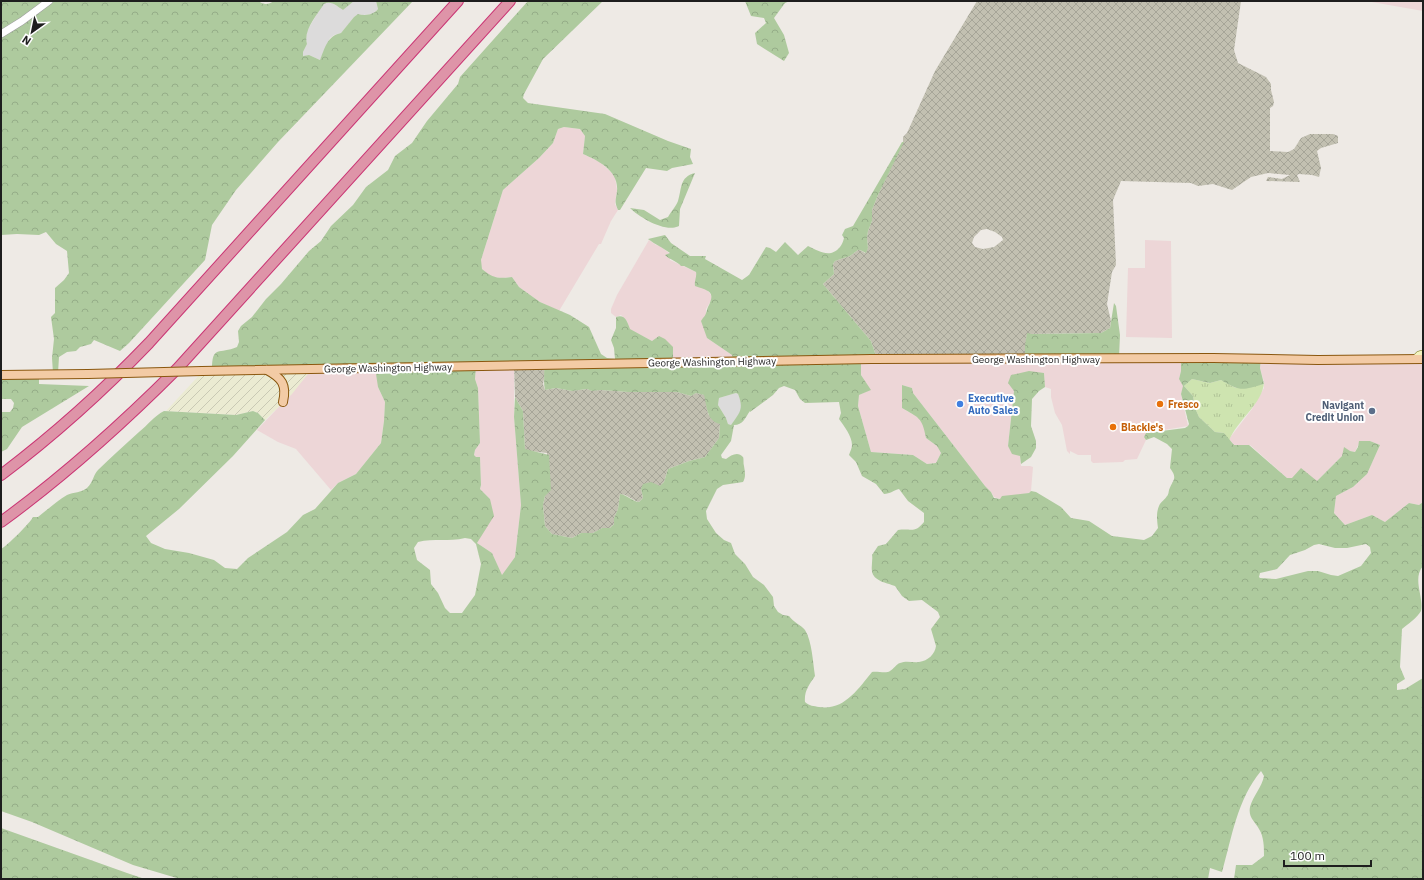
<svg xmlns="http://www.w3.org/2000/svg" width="1424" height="880" viewBox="0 0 1424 880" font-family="'IBM Plex Sans',sans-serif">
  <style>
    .residential { fill: #dcdbdb }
    .commercial { fill: #edd6d7 }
    .construction { fill: url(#construction-cross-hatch); fill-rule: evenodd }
    .farmland { fill: url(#farmland-furrows) }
    .grass { fill: url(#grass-tufts) }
    .forest { fill: url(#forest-crowns); fill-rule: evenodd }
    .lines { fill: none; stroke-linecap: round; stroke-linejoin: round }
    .tertiary-casing { stroke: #9f9f9f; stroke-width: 8 }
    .secondary-casing { stroke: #696b0f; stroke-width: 8 }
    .primary-casing { stroke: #8a570e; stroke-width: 10 }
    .motorway-casing { stroke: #ca3574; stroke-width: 12 }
    .tertiary { stroke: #fff; stroke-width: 7 }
    .secondary { stroke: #f3f2be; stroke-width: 7 }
    .primary { stroke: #f3cba5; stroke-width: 8 }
    .motorway { stroke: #de94a8; stroke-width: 10 }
    .primary-bridge-casing { stroke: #8a570e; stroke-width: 10; stroke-linecap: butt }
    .primary-bridge { stroke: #f3cba5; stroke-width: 8 }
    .shop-dot { fill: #3f7fe0; stroke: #fff; stroke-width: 1.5 }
    .food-dot { fill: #e8710a; stroke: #fff; stroke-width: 1.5 }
    .service-dot { fill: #5c6f8a; stroke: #fff; stroke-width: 1.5 }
    .labels { text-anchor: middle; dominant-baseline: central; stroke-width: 4; stroke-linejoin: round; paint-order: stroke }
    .street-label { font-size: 10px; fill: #1e1e1e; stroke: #fff }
    .shop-label { font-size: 10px; font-weight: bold; fill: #366cbe; stroke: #fff; text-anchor: start }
    .food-label { font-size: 10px; font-weight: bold; fill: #c56008; stroke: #fff; text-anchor: start }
    .service-label { font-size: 10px; font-weight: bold; fill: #4e5e75; stroke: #fff; text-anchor: end }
  </style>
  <defs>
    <pattern id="construction-cross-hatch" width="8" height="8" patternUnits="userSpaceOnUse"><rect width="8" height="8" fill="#c2c0b1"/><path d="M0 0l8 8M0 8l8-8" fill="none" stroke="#a6a598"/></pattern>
    <pattern id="farmland-furrows" width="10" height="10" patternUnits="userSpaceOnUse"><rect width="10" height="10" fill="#ebebd2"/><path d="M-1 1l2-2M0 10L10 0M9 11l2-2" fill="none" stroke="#c9c9b4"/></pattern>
    <pattern id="grass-tufts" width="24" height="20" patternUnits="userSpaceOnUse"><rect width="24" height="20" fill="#cee4b0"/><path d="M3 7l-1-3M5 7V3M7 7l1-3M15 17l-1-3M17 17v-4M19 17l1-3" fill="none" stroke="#b0c397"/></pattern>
    <pattern id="forest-crowns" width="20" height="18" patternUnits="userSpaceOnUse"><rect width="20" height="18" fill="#aeca9e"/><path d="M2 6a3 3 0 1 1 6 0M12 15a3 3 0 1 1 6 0" fill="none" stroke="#95ad88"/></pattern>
  </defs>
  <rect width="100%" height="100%" fill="#eeeae5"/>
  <g class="residential">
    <polygon points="354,1 376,1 378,9 372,14 363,15 358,14 354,17 341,33 334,35 330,38 320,60 309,55 303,56 303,52 307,44 306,39 307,31 323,4 327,2 332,3 343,10"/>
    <polygon points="736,393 738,394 741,402 742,410 731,425 728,424 726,418 718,405 719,398"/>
  </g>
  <g class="commercial">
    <polygon points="1366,1 1423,1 1423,11"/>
    <polygon points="564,127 580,129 585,136 583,154 600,162 613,174 615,177 617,190 615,204 618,210 611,221 601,244 599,244 559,311 540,302 519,287 512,277 502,278 491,277 482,269 481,265 481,260 503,190 539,158 553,143 558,129"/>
    <polygon points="649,240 656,245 660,246 670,254 670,260 696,272 697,276 695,282 708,291 711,295 712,299 706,309 707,338 732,355 733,358 674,362 659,337 652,341 629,329 627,321 621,315 616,317 611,313 611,309 617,295"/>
    <polygon points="1145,240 1171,241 1172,338 1126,337 1128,268 1145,268"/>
    <polygon points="1181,358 1181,371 1179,379 1184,386 1181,394 1188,426 1146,433 1144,437 1146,440 1137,459 1125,460 1123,462 1093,463 1091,461 1091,455 1078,455 1070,451 1070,454 1067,451 1062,425 1055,413 1051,397 1051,389 1045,387 1044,373 1014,391 1008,446 1020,456 1021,466 1030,466 1033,467 1031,491 1029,493 1000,499 994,497 991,492 985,486 913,393 912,388 902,385 902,408 919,418 924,425 926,438 937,446 941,453 936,463 927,464 913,455 871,452 858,406 859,395 870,390 861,375 861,359"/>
    <polygon points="1261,358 1423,358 1423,502 1419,505 1409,503 1385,522 1372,515 1345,525 1334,513 1336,496 1353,487 1367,474 1380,445 1370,441 1360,441 1355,452 1350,451 1342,456 1317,481 1287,478 1250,445 1234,445 1229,439 1252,409 1264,388 1264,382 1260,368"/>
    <polygon points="514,365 514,417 521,505 515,557 502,576 492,553 477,543 490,499 480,489 481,485 480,457 476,457 474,455 475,450 480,443 478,388 475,379 476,366"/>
    <polygon points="397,367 390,373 378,373 378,387 385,402 384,421 381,443 356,474 338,483 331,490 296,449 278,442 257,430 292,393 311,370"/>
  </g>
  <g class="construction">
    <path d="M977,1H1241L1234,50L1238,63L1266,77L1271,84V90L1274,102L1273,106L1270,108V151L1288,152L1294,149L1301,138L1310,134H1333L1338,136V143L1321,148L1317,151L1321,168L1319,177L1312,175L1299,174L1297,175L1300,182L1266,181L1268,177L1282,179L1290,175L1268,173L1251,177L1232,190L1213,184L1198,186L1191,183L1121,181L1113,200L1116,265L1112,272L1107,304L1111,321L1110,328L1101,333L1027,334L1025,356H876L871,341L823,284L834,274L833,264L835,261L850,256L858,250H860L865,253L868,248L867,238L868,231L872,221V210L878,195L903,142V137L907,133L935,71ZM987,229L995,232L1002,237L1003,240L994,247L983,249L975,247L972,243L974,237L981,230Z"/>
    <polygon points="544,365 545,374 543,384 545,390 556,388 572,391 587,389 592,391 601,390 628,392 677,392 691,396 696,393 705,395 708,414 720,424 719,438 705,457 689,461 668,469 664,482 660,487 641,489 643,498 639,502 636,501 625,495 620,494 618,509 614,518 614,524 610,528 602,528 593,533 581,533 572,538 552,534 545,526 543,505 545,496 547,453 530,451 525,450 523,411 515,397 514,366"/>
  </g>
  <polygon class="farmland" points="311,370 292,394 265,420 258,413 253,411 236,415 166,411 203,371"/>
  <path class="grass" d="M1192,379L1210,383L1221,380L1236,388L1264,384V382C1263,404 1236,421 1229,441L1224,433L1215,432L1199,417L1195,408L1193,396L1184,386Z"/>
  <g class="forest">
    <path d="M1,1H258C264,5 268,5 274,1H354L343,10C337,6 331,0 324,4C317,15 303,30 307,44L303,52V56L309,55L320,60C325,48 327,36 341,33L354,17L358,14C365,16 373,15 378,9L376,1H413L278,142L236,190L212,225L205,260L129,343L120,351L94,340L91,344L80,347L76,351L67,352L59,357L58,373H53L52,358L54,339L51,317L55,313V288L64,280L69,273L67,251L56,244L46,232L39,235L17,234L1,235Z"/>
    <path d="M528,1H603L543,59L524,94L523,98L528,103L605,114L668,141L691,149L690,157L693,164L672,168L667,171L646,168L620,210H618C614,201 616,200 617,191C619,171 599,161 583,154L585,136L580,129L564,127L558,129L553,143L539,158L503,190L481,260L482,269C493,278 498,279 512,277L519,287L540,302L570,315L589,327L601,354L607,358L615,359L614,348L611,340L616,328V317C625,314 627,321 630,329L652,341L659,336L665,339L673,347V361L733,358L732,355L707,338L701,321C702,319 706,315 706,313C707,311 707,309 708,307C716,291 709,291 695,286C694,281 697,277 696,272L684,266H681C677,261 670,260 665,255L670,253C662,247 656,245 648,239L665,235L671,243L690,256H706L705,259L742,280L749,275L766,247L770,248L776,252L785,242L798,255L808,246C819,251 830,259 840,247C842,244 843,242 844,238L842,235L845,229L853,226L902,142H904L878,195L872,210V221L868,231L867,238L868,248L866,253L860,250H858L850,256L835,261L833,264L834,274L823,284L871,341L876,356L861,359V375L871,390L859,395L858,406L871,452L913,455L927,464L936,463L941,453L937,446L926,438C922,417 919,418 902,408V385L912,388L913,393L985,486L991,492L994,498L1000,499L1002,496L1029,493L1031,491L1036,492L1061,507L1071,518L1089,521L1112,536L1144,540L1152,536L1158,528C1157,520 1156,513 1159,506C1161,501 1165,500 1167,496C1168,496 1169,491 1169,490C1173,479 1178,479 1170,468L1172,449L1167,444L1154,437L1146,440L1144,437L1146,433L1185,428L1188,426L1189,424L1181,394L1183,386L1179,379L1181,371V358H1261L1260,368L1264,384C1242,390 1241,392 1221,380L1210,383L1192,379L1184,386L1193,396L1195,408L1199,417L1215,432L1224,433L1234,445H1249L1287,478H1292L1301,468L1317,481L1342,456L1344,447L1350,451L1355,452L1358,447L1359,441H1370L1380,445L1367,474L1353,487L1336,496L1334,513L1345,525L1372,515L1385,522L1409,503L1419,505L1423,502V566C1412,579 1424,597 1421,611C1417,618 1408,624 1402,629L1400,667L1405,679L1397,684V690L1405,689L1423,678V879H1234L1236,865H1252L1264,856C1264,847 1264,837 1259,829C1255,821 1248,818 1250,807C1253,796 1262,787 1264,776L1261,771C1237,800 1232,837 1222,872L1210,868L1208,879H180L133,865L32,822L1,811V549C6,547 31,522 33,517H38C47,510 57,501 67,495C74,492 81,493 87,488C94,481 93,475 98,470C111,457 125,445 139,432C148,425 154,416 164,411L236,415L253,411L258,413L265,420L233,456L179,509L146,536L151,543L165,549L189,553L214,560L225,568L237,569L248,558L287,532L303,515L315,509L338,483L356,474L381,443L384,421L385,402L378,387L376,374L390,373L396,368L212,370C212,344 219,355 237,347L239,342L238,331L241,326L252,317L266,299L281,284L309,251L321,241L331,226L353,205L366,187L388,170L395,156L412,143L427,121L458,84L460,77ZM544,365C545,374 543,382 545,390L556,388L572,391L587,389L592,391L601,390L628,392H677L691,396L696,393L704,395C707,405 706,421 720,424L719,438L705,457L689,461L668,469L664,482L660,486L651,482L643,484L641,489L643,498L639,502C632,501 627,495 620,494L618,509L614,518V524L610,528H602L593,533H581L572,538L552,534L545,526L543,505L545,496L551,490L549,455L525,449L523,411L515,397L514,417L521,505L515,557L502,575L492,553L477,543L494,516L490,499L480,489L481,485L480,457H476L474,455L475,450L480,443L478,388L475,379L476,366ZM784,386L795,390L800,399L805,403L839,402L841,413L839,419C844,426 852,436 852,445C852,448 850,452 849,455L856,462L862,476L876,484L884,494C890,494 894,490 899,489L908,501L924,513V522C914,534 912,528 898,530L886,544L878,546L872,555C873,560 871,566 872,571C873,581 887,583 895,586L902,596L909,601L922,600L938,612L940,617L931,629L936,646C935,654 928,661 919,662C913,663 907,660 900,663C896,664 894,669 890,671C886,674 878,671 872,672C858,689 844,711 819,707C814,706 809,706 805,702C804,691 809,685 815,676C813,663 812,641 805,630C801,625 793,622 789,616L783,615L778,612L774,606L773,597L764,585L753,577L745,564L735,554L731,543L724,540L716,533L707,519L706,511L717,489L723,485L743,482C746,477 745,472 744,466C743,463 744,459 743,457C738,451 731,455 726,459L722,458L721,455L731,441L734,425C743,425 745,418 750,411V412L773,395L779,388ZM736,393L738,394C744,409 740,412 731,425L728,424L726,418L718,405L719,398ZM465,538L471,539L476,544L481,564L475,595L462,613H450L445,608L438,593L431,584L430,570L417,560L414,548L418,542C434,538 449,542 465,538ZM1319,544L1335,548H1347L1366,544L1370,547L1371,553L1361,566L1338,576L1331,575L1318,571H1308L1276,579L1260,578L1259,577L1260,573L1277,569L1290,555L1305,550L1314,545Z"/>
    <polygon points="745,1 790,1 785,3 774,18 784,35 789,53 784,61 757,44 755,33 766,23 764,18 751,16"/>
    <path d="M695,173L680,209L679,226C666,233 640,218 630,208L644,210L660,220L668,217C671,212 676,206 678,201C682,189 679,177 695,173Z"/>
    <polygon points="1114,303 1116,306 1120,335 1119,357 1025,356 1025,346 1027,333 1032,334 1101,333 1110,328"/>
    <polygon points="1029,371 1044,373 1045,387 1039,391 1032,399 1031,426 1036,441 1036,448 1031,457 1021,464 1020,456 1012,454 1008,446 1014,391 1008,383 1011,375"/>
    <polygon points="1,374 39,374 39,384 89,386 22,427 7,449 1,452 1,412 10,412 13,408 14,403 11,399 1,399"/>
    <polygon points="1,828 127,873 145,879 1,879"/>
  </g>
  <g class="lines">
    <g class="tertiary-casing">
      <polyline id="tertiary" points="1,34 22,21 49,1"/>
    </g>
    <g class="secondary-casing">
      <polyline id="secondary" points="1415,359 1419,355 1423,354"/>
    </g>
    <g class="primary-casing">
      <g id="primary">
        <path d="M267,370C282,378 287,385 283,402"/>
        <polyline points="202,371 871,359 1213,358 1318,360 1423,359"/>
        <polyline points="1,375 88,374"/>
      </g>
    </g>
    <g class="motorway-casing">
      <g id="motorway">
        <path d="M1,475C54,435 103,391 149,343L458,1"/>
        <path d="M1,522C64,476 122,424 177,369L510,1"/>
      </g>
    </g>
    <use href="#tertiary" class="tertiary"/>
    <use href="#secondary" class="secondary"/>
    <use href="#primary" class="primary"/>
    <use href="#motorway" class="motorway"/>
    <g class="primary-bridge-casing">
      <polyline id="primary-bridge" points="88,374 202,371"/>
    </g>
    <use href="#primary-bridge" class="primary-bridge"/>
  </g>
  <circle class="shop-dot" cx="960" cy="404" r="4"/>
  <g class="food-dot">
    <circle cx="1160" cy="404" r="4"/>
    <circle cx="1113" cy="427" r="4"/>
  </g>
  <circle class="service-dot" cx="1372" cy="411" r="4"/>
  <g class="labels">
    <g class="street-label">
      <text x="1036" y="359">George Washington Highway</text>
      <text transform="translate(712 362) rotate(-1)">George Washington Highway</text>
      <text transform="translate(388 368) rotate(-1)">George Washington Highway</text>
    </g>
    <g class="shop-label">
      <text x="968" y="398">Executive<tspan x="968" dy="12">Auto Sales</tspan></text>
    </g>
    <g class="food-label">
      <text x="1168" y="404">Fresco</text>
      <text x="1121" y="427">Blackie's</text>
    </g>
    <g class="service-label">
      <text x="1364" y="405">Navigant<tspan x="1364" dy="12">Credit Union</tspan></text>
    </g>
  </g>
  <rect width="1424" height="880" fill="none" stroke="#1e1e1e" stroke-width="4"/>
  <g transform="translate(32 32) rotate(213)" stroke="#ffffff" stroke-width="3" paint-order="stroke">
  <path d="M0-3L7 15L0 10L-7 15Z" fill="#1e1e1e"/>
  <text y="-6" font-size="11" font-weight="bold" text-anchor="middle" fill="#1e1e1e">N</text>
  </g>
  <path d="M1284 860v6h87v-6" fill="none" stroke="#1e1e1e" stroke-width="2"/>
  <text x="1290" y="860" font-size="12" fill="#1e1e1e" stroke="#ffffff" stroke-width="3" paint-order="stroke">100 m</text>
</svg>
